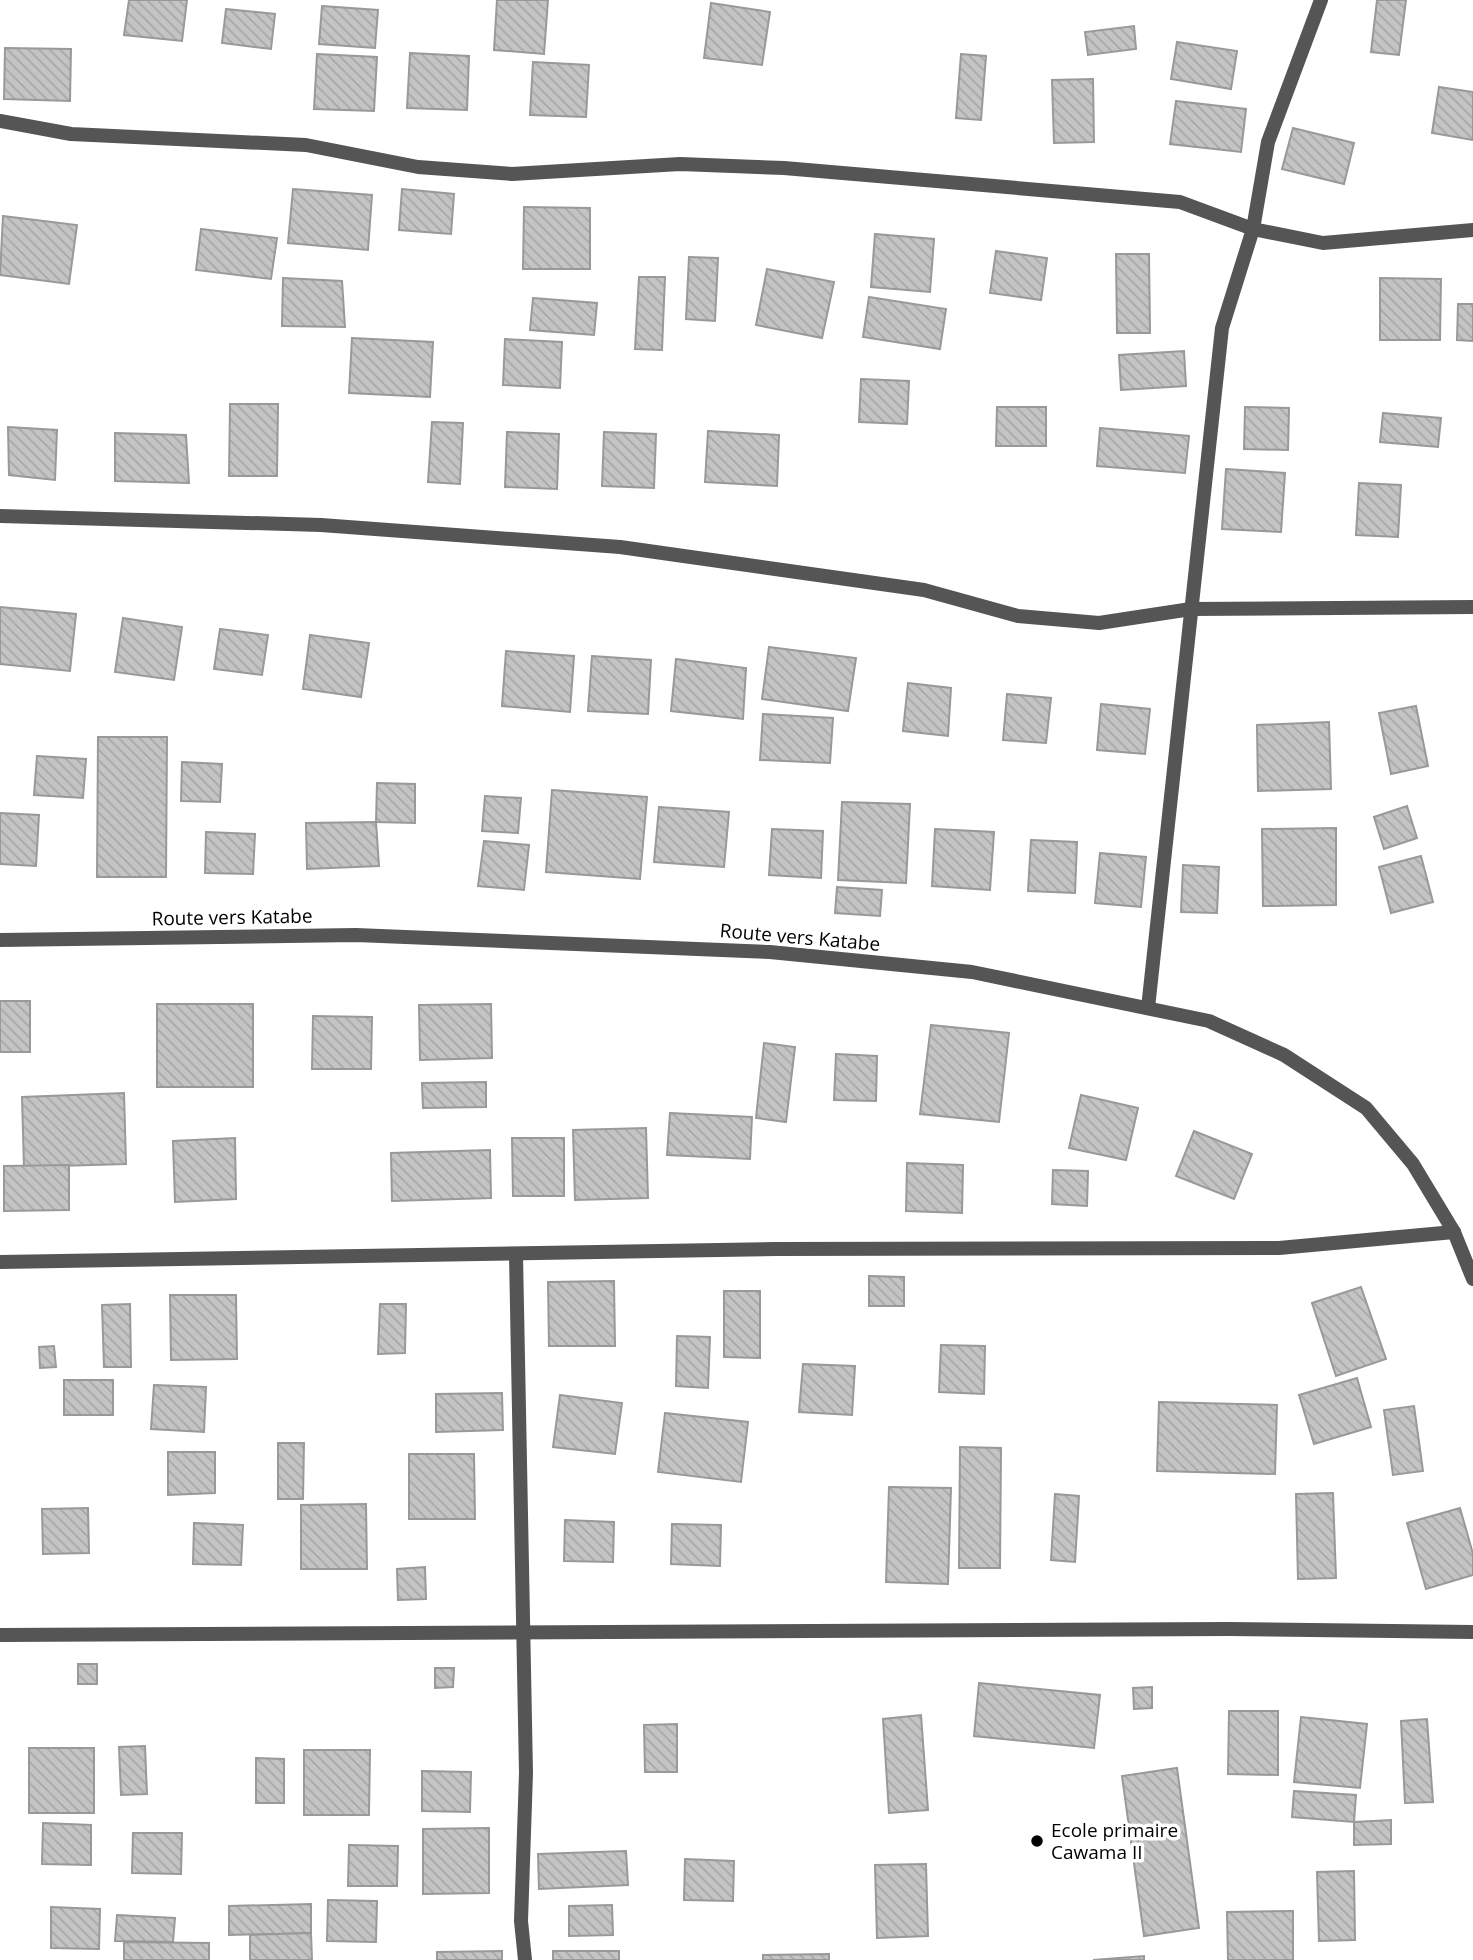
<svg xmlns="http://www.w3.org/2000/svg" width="1473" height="1960" viewBox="0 0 1473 1960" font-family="'Open Sans',sans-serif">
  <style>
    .building { fill: url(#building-back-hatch); stroke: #999; stroke-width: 2 }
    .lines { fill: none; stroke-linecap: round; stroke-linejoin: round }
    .minor { stroke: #555; stroke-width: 14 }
    .tertiary { stroke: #555; stroke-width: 14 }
    .poi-dot { fill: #000; stroke: #fff; stroke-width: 2.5 }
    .labels { text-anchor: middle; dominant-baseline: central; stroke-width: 7; stroke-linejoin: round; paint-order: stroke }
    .street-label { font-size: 19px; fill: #000; stroke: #fff }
    .poi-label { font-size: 19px; fill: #000; stroke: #fff; text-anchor: start }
  </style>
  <defs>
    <pattern id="building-back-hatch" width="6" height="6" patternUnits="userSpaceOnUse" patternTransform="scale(1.75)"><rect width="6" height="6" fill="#c4c4c4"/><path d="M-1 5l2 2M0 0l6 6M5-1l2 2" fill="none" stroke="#a7a7a7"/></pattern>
  </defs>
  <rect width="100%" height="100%" fill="#fff"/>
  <g class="building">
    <polygon points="129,0 187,0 182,41 124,35"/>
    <polygon points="497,0 548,0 544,54 494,50"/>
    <polygon points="1377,0 1406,0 1399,55 1371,52"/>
    <polygon points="711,3 770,12 762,65 704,58"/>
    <polygon points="322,6 378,10 375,48 319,44"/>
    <polygon points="226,9 275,14 271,49 222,43"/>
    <polygon points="1134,26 1136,49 1088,55 1085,32"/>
    <polygon points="1177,42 1237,51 1231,89 1171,79"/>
    <polygon points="5,48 71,49 70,101 4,99"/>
    <polygon points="410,53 469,56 467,110 407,108"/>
    <polygon points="317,54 377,57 374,111 314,109"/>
    <polygon points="961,54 986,56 981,120 956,118"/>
    <polygon points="533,62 589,65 586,117 530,115"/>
    <polygon points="1093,79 1094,142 1054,143 1052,80"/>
    <polygon points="1439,87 1473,92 1473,140 1432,133"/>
    <polygon points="1176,101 1246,109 1241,152 1170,144"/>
    <polygon points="1293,128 1354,143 1344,184 1282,169"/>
    <polygon points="293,189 372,195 368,250 288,243"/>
    <polygon points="402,189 454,194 451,234 399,230"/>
    <polygon points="524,207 590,208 590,269 523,269"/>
    <polygon points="3,216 77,225 69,284 0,275"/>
    <polygon points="201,229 277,238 271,279 196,270"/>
    <polygon points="875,234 934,239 930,292 871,287"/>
    <polygon points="996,251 1047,258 1041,300 990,293"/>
    <polygon points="1116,254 1149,254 1150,333 1117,333"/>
    <polygon points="689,257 718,258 715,321 686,319"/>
    <polygon points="767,269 834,282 822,338 756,325"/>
    <polygon points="639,277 665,277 662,350 635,349"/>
    <polygon points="283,278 342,281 345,327 282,326"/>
    <polygon points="1380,278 1441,279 1440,340 1380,340"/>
    <polygon points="869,297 946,309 940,349 863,337"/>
    <polygon points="533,298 597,303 594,335 530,330"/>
    <polygon points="1458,304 1473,304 1473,341 1457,340"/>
    <polygon points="352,338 433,342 430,397 349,393"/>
    <polygon points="505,339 562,342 560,388 503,385"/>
    <polygon points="1184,351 1186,386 1121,390 1119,355"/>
    <polygon points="861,379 909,381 907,424 859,422"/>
    <polygon points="230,404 278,404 277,476 229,476"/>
    <polygon points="997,407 1046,407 1046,446 996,446"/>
    <polygon points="1245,407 1289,408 1288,450 1244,449"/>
    <polygon points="1383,413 1441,418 1438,447 1380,442"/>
    <polygon points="432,422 463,423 460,484 428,482"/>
    <polygon points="8,427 57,430 55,480 9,475"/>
    <polygon points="1100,428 1189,436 1185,473 1097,466"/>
    <polygon points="708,431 779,435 777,486 705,482"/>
    <polygon points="507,432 559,434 557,489 505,487"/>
    <polygon points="604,432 656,434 654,488 602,486"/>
    <polygon points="115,433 186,435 189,483 115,481"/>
    <polygon points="1226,469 1285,473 1281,532 1222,529"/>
    <polygon points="1359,483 1401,485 1398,537 1356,535"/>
    <polygon points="0,607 76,614 70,671 0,664"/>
    <polygon points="123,618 182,627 174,680 115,672"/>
    <polygon points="220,629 268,635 262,675 214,669"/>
    <polygon points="310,635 369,643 361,697 303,689"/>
    <polygon points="769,647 856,658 848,711 762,699"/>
    <polygon points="506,651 574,656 570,712 502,706"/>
    <polygon points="592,656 651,660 648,714 588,711"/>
    <polygon points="676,659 746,668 743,719 671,711"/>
    <polygon points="908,683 951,688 948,736 903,731"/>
    <polygon points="1007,694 1051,698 1046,743 1003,740"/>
    <polygon points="1101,704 1150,709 1145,754 1097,750"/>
    <polygon points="1416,706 1428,766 1391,774 1379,713"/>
    <polygon points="763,714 833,718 830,763 760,760"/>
    <polygon points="1329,722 1331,789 1258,791 1257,725"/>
    <polygon points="98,737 167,737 166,877 97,877"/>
    <polygon points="37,756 86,759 83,798 34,795"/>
    <polygon points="182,762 222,764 220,802 181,801"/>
    <polygon points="377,783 415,784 415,823 376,822"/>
    <polygon points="552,790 647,797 640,879 546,872"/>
    <polygon points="485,796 521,798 518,833 482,831"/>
    <polygon points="842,802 910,804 906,883 838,880"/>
    <polygon points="1407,806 1417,838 1384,849 1374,817"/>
    <polygon points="659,807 729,812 724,867 654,862"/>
    <polygon points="0,813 39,815 36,866 0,864"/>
    <polygon points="376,822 379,866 307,869 306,823"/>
    <polygon points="1336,828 1336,905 1263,906 1262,829"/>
    <polygon points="772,829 823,831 821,878 769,875"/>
    <polygon points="935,829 994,832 990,890 932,886"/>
    <polygon points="206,832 255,834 253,874 205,873"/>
    <polygon points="1031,840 1077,842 1075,893 1028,891"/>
    <polygon points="484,841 529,845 524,890 478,886"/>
    <polygon points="1100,853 1146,857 1141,907 1095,903"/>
    <polygon points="1421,856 1433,902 1391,913 1379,867"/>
    <polygon points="1183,865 1219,867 1217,913 1181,912"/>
    <polygon points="837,887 882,890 880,916 835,913"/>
    <rect x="0" y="1001" width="30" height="51"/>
    <rect x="157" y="1004" width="96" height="83"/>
    <polygon points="491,1004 492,1058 420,1060 419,1005"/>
    <polygon points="313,1016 372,1017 371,1069 312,1069"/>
    <polygon points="931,1025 1009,1033 999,1122 920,1114"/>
    <polygon points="764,1043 795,1047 786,1122 756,1118"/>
    <polygon points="836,1054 877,1056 876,1101 834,1100"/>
    <polygon points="486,1082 486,1107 423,1108 422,1083"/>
    <polygon points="124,1093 126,1164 24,1167 22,1097"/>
    <polygon points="1081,1095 1138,1108 1126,1160 1069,1148"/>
    <polygon points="670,1113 752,1117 750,1159 667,1155"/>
    <polygon points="646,1128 648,1198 575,1200 573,1130"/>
    <polygon points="1194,1131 1252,1154 1234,1199 1176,1176"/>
    <polygon points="235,1138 236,1199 175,1202 173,1141"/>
    <polygon points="512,1138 564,1138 564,1196 513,1196"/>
    <polygon points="490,1150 491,1198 392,1201 391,1153"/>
    <polygon points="907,1163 963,1165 962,1213 906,1211"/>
    <polygon points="69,1165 69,1210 4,1211 4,1166"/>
    <polygon points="1053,1170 1088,1171 1087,1206 1052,1204"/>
    <polygon points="869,1276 904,1277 904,1306 869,1306"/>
    <polygon points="614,1281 615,1346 549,1346 548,1282"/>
    <polygon points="1361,1287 1386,1359 1336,1376 1312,1303"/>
    <polygon points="724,1291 760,1291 760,1358 724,1357"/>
    <polygon points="170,1295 236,1295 237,1359 171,1360"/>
    <polygon points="130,1304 131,1367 104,1367 102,1305"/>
    <polygon points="380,1304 406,1304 405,1353 378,1354"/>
    <polygon points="677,1336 710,1337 708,1388 676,1386"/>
    <polygon points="941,1345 985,1346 984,1394 939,1392"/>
    <polygon points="54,1346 56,1367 40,1368 39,1347"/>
    <polygon points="803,1364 855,1366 852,1415 799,1412"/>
    <polygon points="1357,1378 1371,1427 1314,1444 1299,1395"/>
    <rect x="64" y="1380" width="49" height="35"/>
    <polygon points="154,1385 206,1387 204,1432 151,1429"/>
    <polygon points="502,1393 503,1430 436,1432 436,1394"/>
    <polygon points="560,1395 622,1403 615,1454 553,1447"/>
    <polygon points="1159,1402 1277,1405 1275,1474 1157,1471"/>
    <polygon points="1414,1406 1423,1471 1393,1475 1384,1410"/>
    <polygon points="665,1413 748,1422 741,1482 658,1472"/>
    <polygon points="278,1443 304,1443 303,1499 278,1499"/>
    <polygon points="960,1447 1001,1448 1000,1568 959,1568"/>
    <polygon points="168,1452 215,1452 215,1493 168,1495"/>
    <polygon points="409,1454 474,1454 475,1519 409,1519"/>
    <polygon points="889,1487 951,1488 948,1584 886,1582"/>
    <polygon points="1333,1493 1336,1578 1298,1579 1296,1494"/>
    <polygon points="1055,1494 1079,1496 1075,1562 1051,1560"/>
    <polygon points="366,1504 367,1569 301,1569 301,1505"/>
    <polygon points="88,1508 89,1553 43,1554 42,1509"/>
    <polygon points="1460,1508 1473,1554 1473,1575 1426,1589 1407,1523"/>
    <polygon points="565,1520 614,1522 613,1562 564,1561"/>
    <polygon points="194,1523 243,1525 241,1565 193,1564"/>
    <polygon points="672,1524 721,1525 720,1566 671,1564"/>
    <polygon points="425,1567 426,1599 398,1600 397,1569"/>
    <rect x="78" y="1664" width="19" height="20"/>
    <polygon points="435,1668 454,1668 453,1687 435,1688"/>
    <polygon points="979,1683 1100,1695 1094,1748 974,1736"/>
    <polygon points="1152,1687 1152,1708 1134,1709 1133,1688"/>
    <polygon points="1229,1711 1278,1711 1278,1775 1228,1774"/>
    <polygon points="921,1715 928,1810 889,1813 883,1719"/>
    <polygon points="1301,1717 1367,1724 1360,1788 1294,1782"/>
    <polygon points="1427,1719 1433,1802 1405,1803 1401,1721"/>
    <polygon points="677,1724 677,1772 645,1772 644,1725"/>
    <polygon points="145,1746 147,1794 121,1795 119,1747"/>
    <rect x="29" y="1748" width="65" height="65"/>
    <polygon points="304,1750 370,1750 369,1815 304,1815"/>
    <polygon points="256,1758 284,1759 284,1803 256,1803"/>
    <polygon points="1177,1768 1199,1928 1144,1936 1122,1776"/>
    <polygon points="422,1771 471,1772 470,1812 422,1811"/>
    <polygon points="1294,1791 1356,1795 1354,1822 1292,1817"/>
    <polygon points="1391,1820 1391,1844 1354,1845 1354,1822"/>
    <polygon points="43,1823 91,1825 91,1865 42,1864"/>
    <polygon points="489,1828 489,1893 423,1894 423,1829"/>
    <polygon points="133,1833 182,1833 181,1874 132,1873"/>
    <polygon points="349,1845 398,1846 397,1886 348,1886"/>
    <polygon points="626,1851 628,1885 539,1889 538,1854"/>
    <polygon points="685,1859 734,1861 733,1901 684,1900"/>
    <polygon points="926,1864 928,1936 877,1938 875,1865"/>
    <polygon points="1354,1871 1355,1940 1319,1941 1317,1872"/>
    <polygon points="328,1900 377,1901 376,1942 327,1941"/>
    <polygon points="311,1904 311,1933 229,1935 229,1906"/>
    <polygon points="612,1905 613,1935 569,1936 569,1906"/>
    <polygon points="51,1907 100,1909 99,1949 51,1948"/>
    <polygon points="1293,1911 1293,1960 1228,1960 1227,1912"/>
    <polygon points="117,1915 175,1918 173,1942 115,1941"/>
    <polygon points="311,1933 312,1960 250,1960 250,1935"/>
    <polygon points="124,1942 209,1943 209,1960 124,1960"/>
    <polygon points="502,1951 502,1960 437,1960 437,1952"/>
    <rect x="553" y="1951" width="66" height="9"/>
    <polygon points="829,1954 829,1960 763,1960 763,1955"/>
    <polygon points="1144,1956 1144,1960 1093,1960"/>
  </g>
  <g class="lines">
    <g class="minor">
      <polyline points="0,121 71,134 306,145 418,167 512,174 680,164 784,168 1180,202 1253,229 1323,243 1473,230"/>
      <polyline points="0,516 321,525 620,547 924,590 1018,616 1099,623 1191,609 1473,607"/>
      <polyline points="1148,1008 1222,328 1253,229 1268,142 1321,0"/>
      <polyline points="516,1255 526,1773 521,1921 525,1960"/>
      <polyline points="0,1262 776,1249 1279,1248 1454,1232"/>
      <polyline points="0,1635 1229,1629 1473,1632"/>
    </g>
    <polyline class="tertiary" points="0,940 356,935 770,952 972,972 1209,1021 1284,1055 1366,1108 1413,1164 1454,1232 1473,1279"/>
  </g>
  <circle class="poi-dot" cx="1037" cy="1841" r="7"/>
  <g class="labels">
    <g class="street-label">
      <text transform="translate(232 917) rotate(-1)">Route vers Katabe</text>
      <text transform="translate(800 937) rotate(5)">Route vers Katabe</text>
    </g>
    <g class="poi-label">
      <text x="1051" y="1830">Ecole primaire<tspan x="1051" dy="22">Cawama II</tspan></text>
    </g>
  </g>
</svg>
